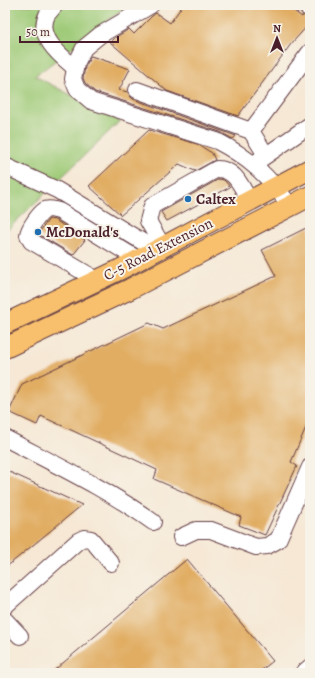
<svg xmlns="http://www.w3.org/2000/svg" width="315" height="678" viewBox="0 0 315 678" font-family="Alegreya,serif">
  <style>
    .green { fill: #9eca77; stroke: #747451 }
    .building { fill: #e1ad64 }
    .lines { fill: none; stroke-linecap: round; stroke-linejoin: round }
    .minor-casing { stroke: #643d44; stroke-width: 18 }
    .major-casing { stroke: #643d44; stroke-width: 22 }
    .minor { stroke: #fff; stroke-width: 16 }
    .major { stroke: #f8bf6c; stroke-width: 20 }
    .poi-dot { fill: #1f6fb2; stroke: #f7f3e8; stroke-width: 1.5 }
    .labels { text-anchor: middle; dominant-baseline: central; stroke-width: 4; stroke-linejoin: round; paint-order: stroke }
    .poi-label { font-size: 15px; font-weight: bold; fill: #4a1f2b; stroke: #f7f3e8; text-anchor: start }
    .street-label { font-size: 15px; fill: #4a1f2b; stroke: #f7f3e8 }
  </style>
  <rect width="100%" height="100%" fill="#f7f3e8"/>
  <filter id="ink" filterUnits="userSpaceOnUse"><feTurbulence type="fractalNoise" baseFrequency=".025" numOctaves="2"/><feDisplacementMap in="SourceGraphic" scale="8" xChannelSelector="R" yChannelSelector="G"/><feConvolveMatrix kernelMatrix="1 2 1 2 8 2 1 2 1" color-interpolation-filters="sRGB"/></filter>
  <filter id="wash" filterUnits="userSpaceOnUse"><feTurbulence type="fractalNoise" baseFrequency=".012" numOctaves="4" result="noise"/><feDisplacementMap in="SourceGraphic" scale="16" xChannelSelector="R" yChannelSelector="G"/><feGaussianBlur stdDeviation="0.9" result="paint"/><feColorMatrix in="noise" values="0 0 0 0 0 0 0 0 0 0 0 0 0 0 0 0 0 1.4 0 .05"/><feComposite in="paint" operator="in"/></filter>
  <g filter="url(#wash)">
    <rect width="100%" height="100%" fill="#f6e8d5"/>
    <polygon class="green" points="5,5 129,5 35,76 120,121 5,232"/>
    <g id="blocks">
      <g class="building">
        <polygon points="183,5 286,5 302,17 303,15 310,18 310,23 291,44 238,116 167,91 110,42 113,39 129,29 134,34 152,16 156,13 170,23"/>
        <polygon points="91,56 130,69 119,90 128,92 130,96 133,99 236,136 233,139 220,132 95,92 85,83 83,78 85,67"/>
        <polygon points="149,130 197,144 212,153 215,160 195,171 179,164 121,215 89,186"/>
        <polygon points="219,179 224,180 230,187 167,221 161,212"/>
        <polygon points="49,219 55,220 85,240 73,255 38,234"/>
        <polygon points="310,226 310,418 291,462 297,466 265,535 239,525 241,517 154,479 157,470 41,416 37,425 9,412 22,384 149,323 163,329 276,276 262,250"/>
        <polygon points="5,470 82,505 5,568"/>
        <polygon points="187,559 273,661 258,673 51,673"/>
      </g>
    </g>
  </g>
  <g filter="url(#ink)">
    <use href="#blocks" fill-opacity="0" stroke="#643d44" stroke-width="1"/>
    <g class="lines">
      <g class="minor-casing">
        <g id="minor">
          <path d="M55,5C53,8 49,12 47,15C36,37 61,56 75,68"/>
          <path d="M151,5L100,35L84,48L76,64L73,79L77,89L91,101L217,141C248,157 270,177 290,206"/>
          <polyline points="304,5 310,9"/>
          <polyline points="137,90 251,131 266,155"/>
          <polyline points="251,131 310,52"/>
          <polyline points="258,161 310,125"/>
          <polyline points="5,166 57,190 156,250"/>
          <path d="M163,247L148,221L152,206L217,169C236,169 241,187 250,201"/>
          <path d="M97,280L31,241L28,235C29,228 39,214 45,210C49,208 54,210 59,211L139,260"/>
          <path d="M5,438C56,465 107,489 153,522"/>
          <polyline points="181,537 196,530 211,530 256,547 267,546 278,540 310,467"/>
          <polyline points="5,606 78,541 84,538 91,539 111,563"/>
          <polyline points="5,620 20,636"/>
          <polyline points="303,673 310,667"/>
        </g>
      </g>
      <g class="major-casing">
        <g id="major">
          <polyline points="5,324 121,269 310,169"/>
          <polyline points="5,348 130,289 310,196"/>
        </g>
      </g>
      <use href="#minor" class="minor"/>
      <use href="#major" class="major"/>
    </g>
  </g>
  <g class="poi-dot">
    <circle cx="188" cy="199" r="4"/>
    <circle cx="38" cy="232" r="4"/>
  </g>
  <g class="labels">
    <g class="poi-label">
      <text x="196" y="199">Caltex</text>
      <text x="46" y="232">McDonald's</text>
    </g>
    <g class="street-label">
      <text transform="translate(158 249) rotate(-27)">C-5 Road Extension</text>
    </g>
  </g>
  <rect width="315" height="678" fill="none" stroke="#f7f3e8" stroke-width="20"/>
  <g transform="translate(277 38)" stroke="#f7f3e8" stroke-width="3" paint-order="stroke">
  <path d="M0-3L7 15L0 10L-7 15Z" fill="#4a1f2b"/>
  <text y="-6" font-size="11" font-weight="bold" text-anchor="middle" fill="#4a1f2b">N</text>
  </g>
  <path d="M20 36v6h98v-6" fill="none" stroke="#4a1f2b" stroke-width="2"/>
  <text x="26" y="36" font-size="12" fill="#4a1f2b" stroke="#f7f3e8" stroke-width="3" paint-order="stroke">50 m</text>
</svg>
